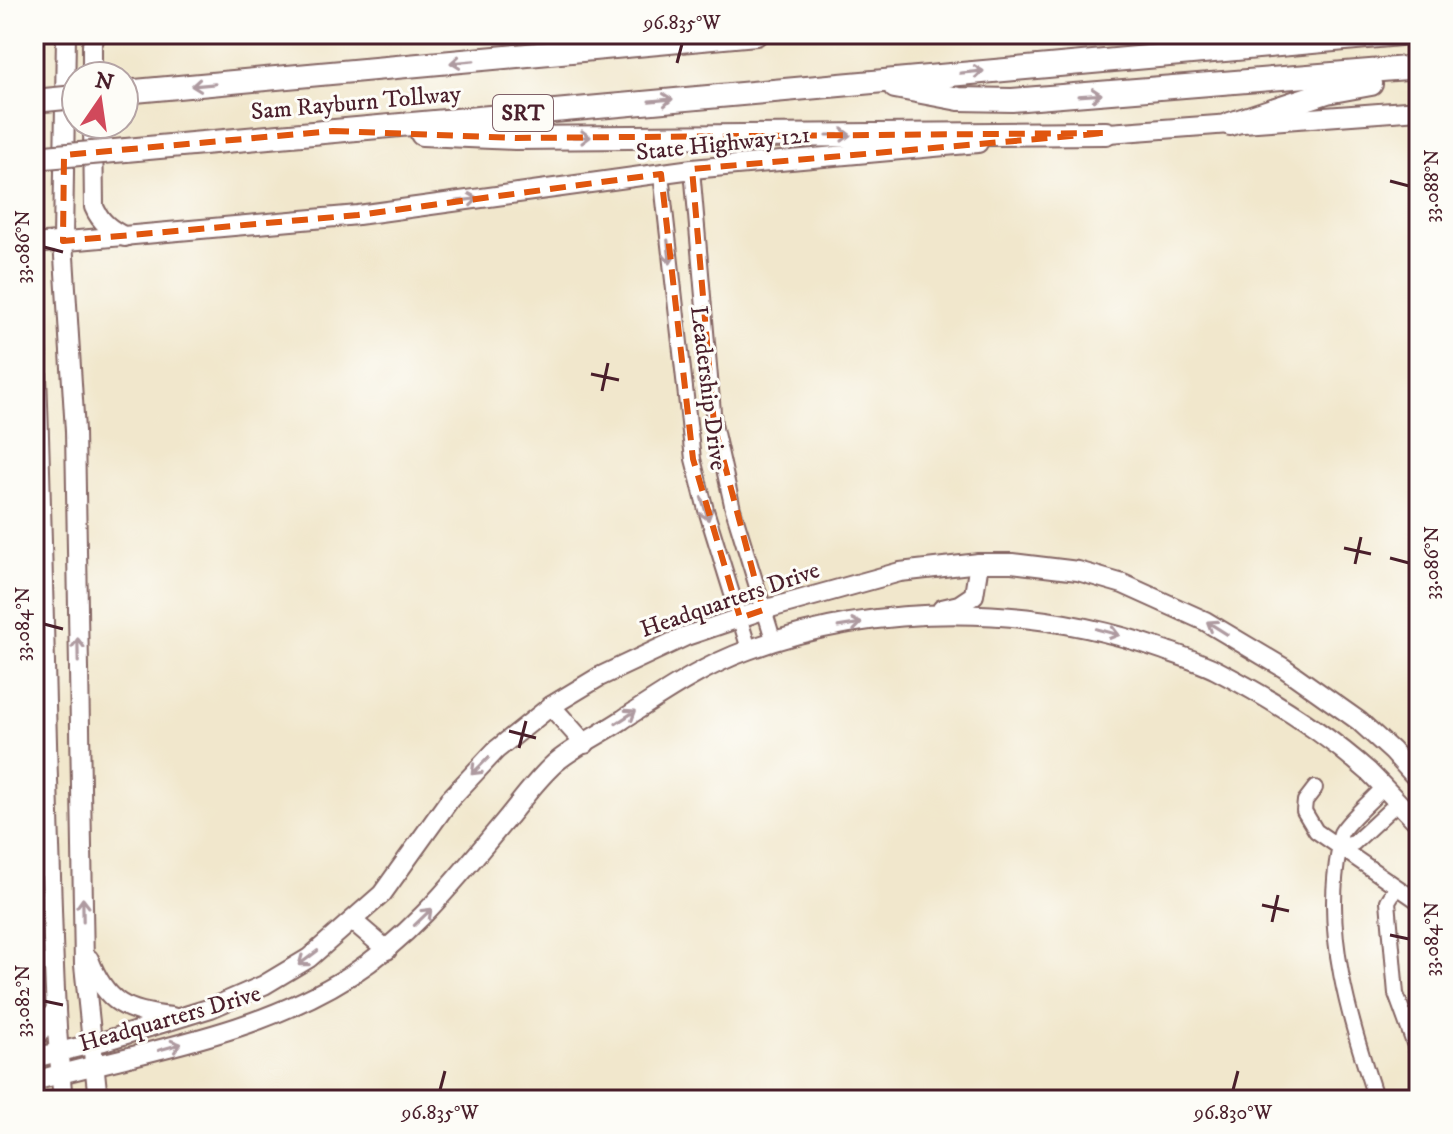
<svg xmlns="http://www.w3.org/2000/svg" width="1453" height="1134" viewBox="0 0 1453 1134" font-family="'IM FELL DW Pica',serif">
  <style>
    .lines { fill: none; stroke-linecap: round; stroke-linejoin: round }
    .minor-casing { stroke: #846563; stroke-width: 18 }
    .major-casing { stroke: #846563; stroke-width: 22 }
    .highway-casing { stroke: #846563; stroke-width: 26 }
    .minor { stroke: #fff; stroke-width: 14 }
    .major { stroke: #fff; stroke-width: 18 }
    .highway { stroke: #fff; stroke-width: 22 }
    .highway-bridge-casing { stroke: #846563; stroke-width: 26; stroke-linecap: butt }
    .highway-bridge { stroke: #fff; stroke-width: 22 }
    .oneway { stroke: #ae9aa0 }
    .marked { fill: none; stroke: #e0560e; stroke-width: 6; stroke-dasharray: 16 10; stroke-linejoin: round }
    .ticks { fill: none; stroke: #4a1f2b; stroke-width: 3 }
    .labels { text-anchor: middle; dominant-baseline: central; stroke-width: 6; stroke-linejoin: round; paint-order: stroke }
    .shield { fill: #fdfcf7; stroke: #806168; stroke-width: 2 }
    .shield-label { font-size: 22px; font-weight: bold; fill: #4a1f2b }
    .street-label { font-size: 24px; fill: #4a1f2b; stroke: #fdfcf7 }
    .neatline { fill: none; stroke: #4a1f2b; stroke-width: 3 }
    .ticks-label { font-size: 20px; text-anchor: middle; fill: #4a1f2b }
  </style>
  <rect width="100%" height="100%" fill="#fdfcf7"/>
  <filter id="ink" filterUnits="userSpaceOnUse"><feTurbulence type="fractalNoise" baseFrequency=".0125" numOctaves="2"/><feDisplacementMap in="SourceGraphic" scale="16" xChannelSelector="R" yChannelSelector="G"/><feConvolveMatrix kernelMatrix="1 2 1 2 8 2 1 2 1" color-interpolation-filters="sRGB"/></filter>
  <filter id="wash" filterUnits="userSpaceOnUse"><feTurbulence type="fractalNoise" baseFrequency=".006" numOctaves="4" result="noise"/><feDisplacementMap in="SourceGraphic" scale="32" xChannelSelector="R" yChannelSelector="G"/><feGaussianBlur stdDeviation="1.8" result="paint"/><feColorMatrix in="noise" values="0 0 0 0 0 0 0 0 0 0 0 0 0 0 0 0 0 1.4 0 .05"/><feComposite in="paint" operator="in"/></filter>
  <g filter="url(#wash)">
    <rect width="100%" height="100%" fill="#f1e7cc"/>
  </g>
  <g filter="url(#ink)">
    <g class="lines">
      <g class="minor-casing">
        <g id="minor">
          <polyline points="692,169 714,424 733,509 774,642"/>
          <polyline points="661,174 693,459 706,510 749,649"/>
          <polyline points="1315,788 1305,801 1304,811 1316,831 1419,902"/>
          <polyline points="1339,847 1354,843 1398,802"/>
          <polyline points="1396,888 1388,901 1396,994 1419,1057"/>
          <path d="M1376,1100C1351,1022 1322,934 1339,851C1340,846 1339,838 1341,833C1346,822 1374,798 1383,788"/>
        </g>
      </g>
      <g class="major-casing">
        <g id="major">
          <polyline points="66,34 63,241 75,431 84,965 98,1100"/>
          <polyline points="92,76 92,45 96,34"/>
          <path d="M93,124L94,207C101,223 110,229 125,237"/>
          <polyline points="1095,134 1419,110"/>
          <polyline points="34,244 358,215 692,169 978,143"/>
          <path d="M34,296C42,479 44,663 50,846C53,931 54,1016 63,1100"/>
          <polyline points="942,609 959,605 974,595 979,563"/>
          <polyline points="551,706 585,744"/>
          <polyline points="353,921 387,950"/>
          <path d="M89,959C106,1004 127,1012 172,1017"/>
          <polyline points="34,1041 56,1009"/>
          <polyline points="34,1058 104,1041 211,1008 264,985 309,958 382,894 450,799 496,750 551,706 599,677 686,636 763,610 900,572 979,563 1012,563 1078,571 1123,584 1205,621 1284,668 1359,721 1392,751 1419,781"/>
          <path d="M34,1081C141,1051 255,1036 351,975C413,935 456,879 503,823C520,803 535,781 555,763C575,746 601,734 622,720C662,694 703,666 748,650C880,602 1032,603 1164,650C1181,656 1200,662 1216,670C1270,698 1324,732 1369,772C1386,789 1402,807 1419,824"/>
        </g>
      </g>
      <g class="highway-casing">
        <g id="highway">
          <polyline points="895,87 959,99 1012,100 1419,67"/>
          <polyline points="124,92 756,34"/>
          <polyline points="1230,124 1327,92 1371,84"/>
          <polyline points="422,134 515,138 1106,133"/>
          <polyline points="126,150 1400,34"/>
        </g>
      </g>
      <use href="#minor" class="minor"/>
      <use href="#major" class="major"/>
      <use href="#highway" class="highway"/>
      <g class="highway-bridge-casing">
        <g id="highway-bridge">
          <polyline points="34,101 76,97"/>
          <polyline points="34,158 126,150"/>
        </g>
      </g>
      <use href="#highway-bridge" class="highway-bridge"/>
    </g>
    <defs><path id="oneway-shaft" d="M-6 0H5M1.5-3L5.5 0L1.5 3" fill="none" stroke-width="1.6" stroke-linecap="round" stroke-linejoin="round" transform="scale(2)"/></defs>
    <g class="oneway">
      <use href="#oneway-shaft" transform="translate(462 62) rotate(175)"/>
      <use href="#oneway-shaft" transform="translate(972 72) rotate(-5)"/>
      <use href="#oneway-shaft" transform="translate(203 85) rotate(175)"/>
      <use href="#oneway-shaft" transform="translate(1090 95) rotate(-4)"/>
      <use href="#oneway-shaft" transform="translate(661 100) rotate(-5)"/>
      <use href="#oneway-shaft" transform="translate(839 135)"/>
      <use href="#oneway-shaft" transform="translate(579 137)"/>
      <use href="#oneway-shaft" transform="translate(467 200) rotate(-7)"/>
      <use href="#oneway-shaft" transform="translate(669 252) rotate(84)"/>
      <use href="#oneway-shaft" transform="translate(705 509) rotate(73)"/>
      <use href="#oneway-shaft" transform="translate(850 625) rotate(-9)"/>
      <use href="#oneway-shaft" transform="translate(1217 628) rotate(-148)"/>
      <use href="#oneway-shaft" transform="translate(1108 632) rotate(15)"/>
      <use href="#oneway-shaft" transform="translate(78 650) rotate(-91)"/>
      <use href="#oneway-shaft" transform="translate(626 717) rotate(-33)"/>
      <use href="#oneway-shaft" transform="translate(480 766) rotate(135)"/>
      <use href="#oneway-shaft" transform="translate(83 910) rotate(-91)"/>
      <use href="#oneway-shaft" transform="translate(423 917) rotate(-44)"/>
      <use href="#oneway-shaft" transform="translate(308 958) rotate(143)"/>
      <use href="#oneway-shaft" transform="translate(170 1047) rotate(-16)"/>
    </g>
  </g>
  <path class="marked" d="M333,131L515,138L1106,133L692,169L714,424L763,610L740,618L693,459L661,174L358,215L63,241L64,155Z"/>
  <path class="ticks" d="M677,63L682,44M1390,181L1409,186M44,247L63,252M591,374L619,380M602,391L608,363M1344,548L1371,554M1390,558L1409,563M1355,564L1361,537M44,624L63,629M509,731L536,738M519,748L526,721M1262,905L1289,911M1272,922L1278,895M1390,935L1409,939M44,1001L63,1005M440,1090L445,1071M1233,1090L1238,1071"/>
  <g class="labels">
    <rect class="shield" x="493" y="95" width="60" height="36" rx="6"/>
    <g class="shield-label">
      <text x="523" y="113">SRT</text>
    </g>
    <g class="street-label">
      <text transform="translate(356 103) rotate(-5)">Sam Rayburn Tollway</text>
      <text transform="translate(723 144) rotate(-6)">State Highway 121</text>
      <text transform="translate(708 388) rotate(83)">Leadership Drive</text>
      <text transform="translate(730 600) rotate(-19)">Headquarters Drive</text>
      <text transform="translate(170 1019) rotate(-16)">Headquarters Drive</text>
    </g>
  </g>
  <rect width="1453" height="1134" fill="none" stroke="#fdfcf7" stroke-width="88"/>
  <g transform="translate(100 100) rotate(13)"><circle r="38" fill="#fdfcf7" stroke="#b5a4a5" stroke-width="2"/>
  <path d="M0-6L14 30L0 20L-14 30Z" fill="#d1495b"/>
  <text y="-12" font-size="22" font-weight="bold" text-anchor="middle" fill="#4a1f2b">N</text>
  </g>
  <rect x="44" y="44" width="1365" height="1046" class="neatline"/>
  <g class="ticks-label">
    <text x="682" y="29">96.835°W</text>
    <text transform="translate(1431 186) rotate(-90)" y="7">33.088°N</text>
    <text transform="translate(22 247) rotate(-90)" y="7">33.086°N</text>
    <text transform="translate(1431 563) rotate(-90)" y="7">33.086°N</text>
    <text transform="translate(22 624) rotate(-90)" y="7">33.084°N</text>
    <text transform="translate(1431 939) rotate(-90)" y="7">33.084°N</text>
    <text transform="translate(22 1001) rotate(-90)" y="7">33.082°N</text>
    <text x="440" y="1119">96.835°W</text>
    <text x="1233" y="1119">96.830°W</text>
  </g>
</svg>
